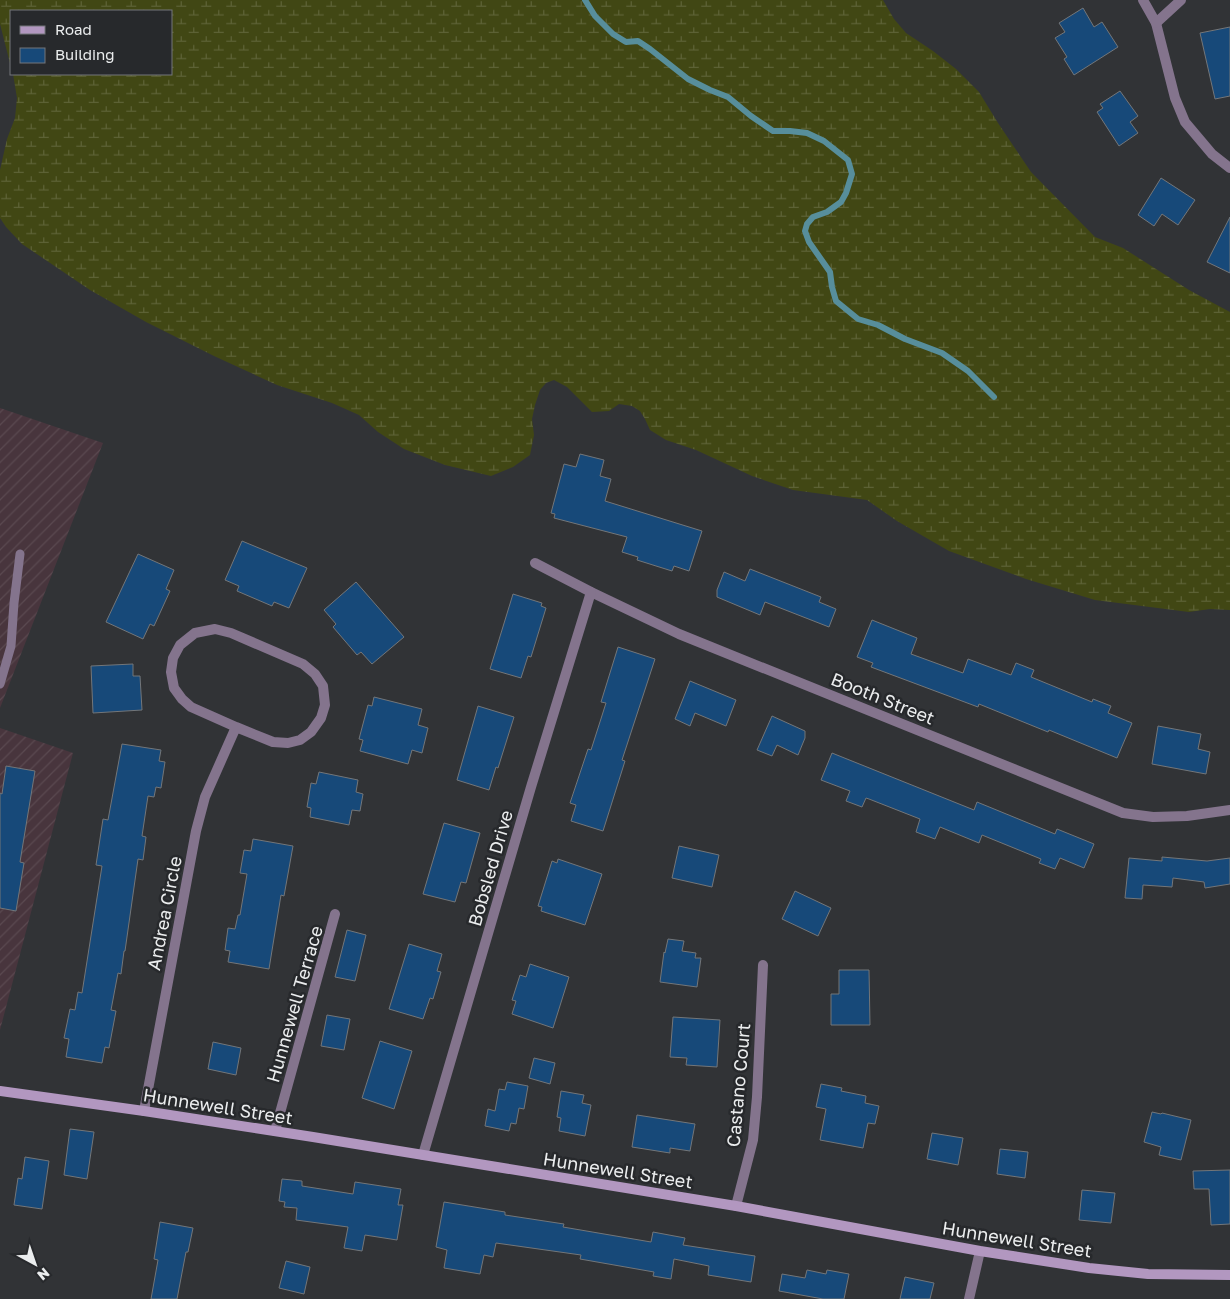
<svg xmlns="http://www.w3.org/2000/svg" width="1230" height="1299" viewBox="0 0 1230 1299" font-family="'Golos Text',sans-serif">
  <style>
    .industrial { fill: url(#industrial-furrows) }
    .wetland { fill: url(#wetland-marsh) }
    .lines { fill: none; stroke-linecap: round; stroke-linejoin: round }
    .stream { stroke: #578e9b; stroke-width: 6 }
    .building { fill: #174979; stroke: #737679 }
    .lane { stroke: #84748d; stroke-width: 9 }
    .street { stroke: #84748d; stroke-width: 10 }
    .secondary { stroke: #b297c0; stroke-width: 10 }
    .labels { text-anchor: middle; dominant-baseline: central; stroke-width: 5; stroke-linejoin: round; paint-order: stroke }
    .street-label { font-size: 18px; fill: #ebedee; stroke: #27292c }
  </style>
  <defs>
    <pattern id="industrial-furrows" width="10" height="10" patternUnits="userSpaceOnUse" patternTransform="scale(1.25)"><rect width="10" height="10" fill="#48353d"/><path d="M-1 1l2-2M0 10L10 0M9 11l2-2" fill="none" stroke="#5a4950"/></pattern>
    <pattern id="wetland-marsh" width="20" height="14" patternUnits="userSpaceOnUse" patternTransform="scale(1.25)"><rect width="20" height="14" fill="#414714"/><path d="M1 5h8M5 5V1M11 12h8M15 12V8" fill="none" stroke="#5d6236"/></pattern>
  </defs>
  <rect width="100%" height="100%" fill="#313336"/>
  <g class="industrial">
    <polygon points="0,408 103,443 0,708"/>
    <polygon points="0,728 73,753 0,1030"/>
  </g>
  <polygon class="wetland" points="0,0 883,0 894,19 906,33 933,51 956,69 979,92 998,123 1031,172 1095,237 1123,248 1189,290 1230,312 1230,610 1210,609 1189,612 1095,600 1026,579 949,551 897,521 867,500 793,490 752,476 696,450 666,440 650,430 645,419 640,411 632,406 619,404 609,411 592,412 567,387 554,380 546,383 540,390 535,405 532,419 534,435 530,455 513,467 491,476 445,465 404,449 378,432 359,415 332,403 277,385 214,356 146,322 90,290 22,244 6,227 0,218 0,170 7,139 15,118 17,98 13,74 171,74 171,11 11,11 11,67 0,24"/>
  <g class="lines">
    <polyline class="stream" points="585,0 595,16 613,34 626,42 638,41 650,49 688,79 710,90 728,97 751,116 773,131 790,131 807,133 824,141 848,160 852,174 846,193 841,202 827,212 813,217 807,224 805,231 809,242 830,272 832,287 836,301 858,319 878,325 905,339 942,353 968,371 994,397"/>
  </g>
  <g class="building">
    <polygon points="1083,8 1094,27 1102,22 1118,47 1074,75 1064,59 1067,57 1055,38 1065,32 1059,23"/>
    <polygon points="1230,27 1230,96 1215,99 1200,33"/>
    <polygon points="1120,91 1138,116 1130,122 1138,133 1119,146 1097,112 1103,108 1100,104"/>
    <polygon points="1161,178 1195,200 1178,225 1162,214 1154,226 1138,215"/>
    <polygon points="1230,217 1230,273 1207,262"/>
    <polygon points="580,454 604,460 600,476 611,479 605,501 702,531 689,571 674,566 672,571 637,560 638,557 622,552 627,537 554,518 555,514 551,513 564,464 576,467"/>
    <polygon points="242,541 307,568 289,608 274,602 272,606 237,591 239,586 225,580"/>
    <polygon points="138,554 174,570 166,589 170,591 154,626 150,624 143,639 106,622"/>
    <polygon points="750,569 821,597 819,602 836,609 829,627 765,602 760,615 717,597 717,590 724,572 745,581"/>
    <polygon points="356,582 404,637 372,664 361,652 357,655 333,627 336,624 324,610"/>
    <polygon points="513,594 542,603 541,606 546,608 531,657 528,656 521,678 490,669"/>
    <polygon points="872,620 917,638 911,654 963,673 968,659 1011,675 1016,663 1034,670 1031,677 1092,702 1093,699 1111,706 1108,713 1132,723 1117,758 1049,730 1048,732 979,704 978,707 871,667 873,663 857,657"/>
    <polygon points="618,647 655,659 622,760 625,761 603,831 571,821 576,805 570,803 588,749 591,750 606,703 601,702"/>
    <polygon points="133,664 133,676 140,676 142,710 93,713 91,666"/>
    <polygon points="690,681 736,700 726,726 695,713 690,726 675,719"/>
    <polygon points="374,697 422,709 418,725 428,728 422,753 412,750 408,764 360,751 363,740 359,739 368,705 372,706"/>
    <polygon points="478,706 514,717 498,768 496,767 489,790 457,780"/>
    <polygon points="772,716 805,731 805,738 798,755 777,745 772,756 757,750"/>
    <polygon points="1158,726 1201,734 1198,749 1210,752 1206,774 1152,764"/>
    <polygon points="122,744 161,750 159,761 165,762 161,788 156,787 154,797 148,796 142,836 146,837 143,860 138,859 125,951 124,951 121,974 118,973 111,1010 116,1011 109,1048 105,1047 102,1063 66,1057 69,1039 64,1038 70,1009 75,1010 78,992 82,993 102,866 96,865 103,819 108,820"/>
    <polygon points="832,753 974,810 977,802 1055,834 1057,829 1094,844 1084,868 1060,858 1055,869 1039,863 1041,859 982,835 979,843 940,827 935,839 916,832 920,819 869,799 866,798 862,807 846,801 850,791 821,780"/>
    <polygon points="6,766 35,771 20,862 24,863 16,911 0,908 0,793 2,794"/>
    <polygon points="319,772 358,780 356,792 363,794 360,811 352,810 349,825 310,817 311,808 307,807 311,783 316,784"/>
    <polygon points="444,823 480,833 466,883 461,882 455,902 423,894"/>
    <polygon points="253,839 293,846 284,896 281,895 269,969 228,962 230,951 225,950 228,928 235,929 238,915 240,915 247,874 240,873 244,850 251,851"/>
    <polygon points="679,846 719,855 712,887 672,878"/>
    <polygon points="1162,857 1207,861 1230,858 1230,884 1205,888 1204,882 1173,878 1172,887 1143,885 1142,899 1125,898 1129,858 1162,861"/>
    <polygon points="558,859 602,874 585,925 541,911 542,907 538,906 552,861 557,863"/>
    <polygon points="795,891 831,908 818,936 782,919"/>
    <polygon points="347,930 366,935 355,981 335,977"/>
    <polygon points="668,939 684,941 682,951 696,953 695,958 701,958 697,987 660,982 664,952 665,953"/>
    <polygon points="409,944 442,954 437,971 441,972 433,999 430,998 423,1019 389,1009"/>
    <polygon points="530,964 569,977 553,1028 512,1014 516,1001 512,1000 520,975 526,977"/>
    <polygon points="839,970 869,970 870,1025 831,1025 831,994 839,994"/>
    <polygon points="327,1015 350,1019 344,1050 321,1046"/>
    <polygon points="673,1017 720,1020 717,1067 686,1065 687,1058 670,1057"/>
    <polygon points="380,1041 412,1051 394,1109 362,1098"/>
    <polygon points="213,1042 241,1048 236,1075 208,1069"/>
    <polygon points="534,1058 555,1063 550,1084 529,1078"/>
    <polygon points="507,1082 528,1086 524,1109 519,1108 516,1124 511,1123 509,1131 485,1126 488,1109 495,1111 499,1089 505,1090"/>
    <polygon points="821,1084 842,1088 841,1091 866,1096 865,1103 879,1106 875,1124 868,1123 863,1148 820,1140 826,1109 816,1107"/>
    <polygon points="561,1091 584,1095 582,1103 591,1105 585,1136 559,1131 561,1118 557,1117"/>
    <polygon points="1152,1112 1161,1114 1162,1113 1191,1120 1181,1160 1159,1155 1161,1147 1144,1142"/>
    <polygon points="637,1115 695,1124 690,1151 670,1148 670,1153 632,1147"/>
    <polygon points="70,1129 94,1132 87,1179 64,1175"/>
    <polygon points="932,1133 963,1138 958,1165 927,1159"/>
    <polygon points="1000,1149 1028,1152 1025,1178 997,1174"/>
    <polygon points="25,1157 49,1161 42,1209 14,1205 18,1178 22,1179"/>
    <polygon points="1230,1170 1230,1224 1211,1225 1209,1189 1194,1189 1193,1171"/>
    <polygon points="282,1179 302,1181 302,1186 353,1194 355,1182 401,1189 398,1205 403,1205 397,1240 365,1235 362,1251 344,1248 348,1227 296,1220 297,1208 284,1207 285,1202 279,1201"/>
    <polygon points="1082,1190 1115,1193 1111,1223 1079,1220"/>
    <polygon points="444,1202 505,1212 505,1215 564,1224 563,1227 651,1242 653,1232 685,1238 683,1245 755,1256 751,1282 708,1275 709,1266 674,1259 671,1279 653,1276 654,1272 580,1259 581,1255 496,1243 493,1257 484,1255 480,1274 444,1268 447,1250 436,1247"/>
    <polygon points="160,1222 193,1228 188,1252 186,1252 177,1299 151,1299 158,1260 154,1259"/>
    <polygon points="286,1261 310,1267 304,1294 279,1288"/>
    <polygon points="807,1270 826,1274 827,1270 849,1274 844,1299 823,1299 779,1291 782,1274 805,1278"/>
    <polygon points="905,1277 934,1283 930,1299 900,1299"/>
  </g>
  <g class="lines">
    <polyline class="lane" points="0,684 11,646 14,603 20,554"/>
    <g class="street">
      <polyline points="1143,0 1156,23 1175,98 1185,122 1212,154 1230,168"/>
      <polyline points="1156,23 1181,0"/>
      <polyline points="535,563 591,592 679,634 1123,813 1153,817 1187,816 1230,810"/>
      <polyline points="144,1111 196,831 205,797 236,727 273,742 288,743 300,740 311,732 321,718 325,705 323,686 315,674 303,664 231,633 215,629 195,633 180,645 173,658 171,672 174,688 182,699 191,707 236,727"/>
      <polyline points="275,1131 335,914"/>
      <polyline points="423,1155 531,787 591,592"/>
      <polyline points="736,1206 753,1140 757,1097 763,965"/>
      <polyline points="969,1299 980,1251"/>
    </g>
    <polyline class="secondary" points="0,1091 144,1111 313,1137 736,1206 980,1251 1089,1268 1148,1274 1230,1275"/>
  </g>
  <g class="labels">
    <g class="street-label">
      <text transform="translate(883 698) rotate(22)">Booth Street</text>
      <text transform="translate(490 868) rotate(-74)">Bobsled Drive</text>
      <text transform="translate(164 913) rotate(-79)">Andrea Circle</text>
      <text transform="translate(294 1004) rotate(-74)">Hunnewell Terrace</text>
      <text transform="translate(738 1085) rotate(-85)">Castano Court</text>
      <text transform="translate(218 1106) rotate(9)">Hunnewell Street</text>
      <text transform="translate(618 1170) rotate(9)">Hunnewell Street</text>
      <text transform="translate(1017 1239) rotate(9)">Hunnewell Street</text>
    </g>
  </g>
  <rect x="10" y="10" width="162" height="65" fill="#27292c" stroke="#75777a"/>
  <rect x="20" y="26" width="25" height="8" fill="#b297c0" stroke="#75777a"/>
  <text x="55" y="35" font-size="15" fill="#ebedee">Road</text>
  <rect x="20" y="48" width="25" height="15" fill="#174979" stroke="#75777a"/>
  <text x="55" y="60" font-size="15" fill="#ebedee">Building</text>
  <g transform="translate(35 1264) rotate(140)" stroke="#27292c" stroke-width="4" paint-order="stroke">
  <path d="M0-4L9 19L0 12L-9 19Z" fill="#ebedee"/>
  <text y="-8" font-size="14" font-weight="bold" text-anchor="middle" fill="#ebedee">N</text>
  </g>
</svg>
